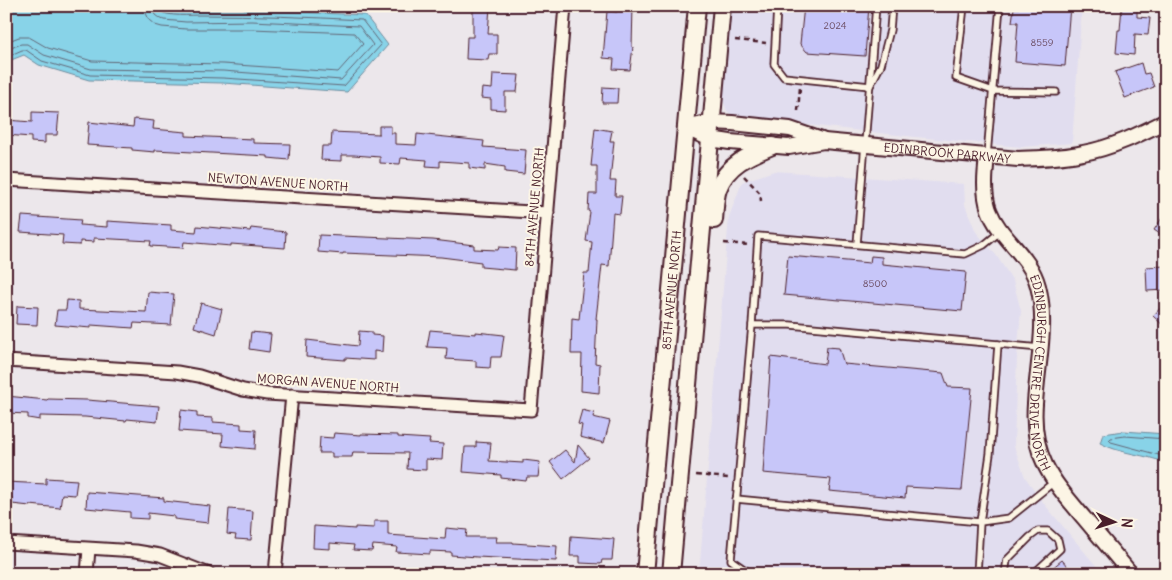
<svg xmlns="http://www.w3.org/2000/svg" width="1172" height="580" viewBox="0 0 1172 580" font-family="Delius,sans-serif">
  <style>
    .built { fill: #e1ddef }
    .water { fill: #88d3e8; stroke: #6f8b9c }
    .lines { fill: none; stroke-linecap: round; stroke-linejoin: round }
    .shore { stroke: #636777; stroke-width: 1 }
    .building { fill: #c7c6f9; stroke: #4a1f2b }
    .service-casing { stroke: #4a1f2b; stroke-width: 9 }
    .minor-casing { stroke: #4a1f2b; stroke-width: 15 }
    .tertiary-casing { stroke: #4a1f2b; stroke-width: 18 }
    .secondary-casing { stroke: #4a1f2b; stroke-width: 20 }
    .path { stroke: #4a1f2b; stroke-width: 2.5; stroke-dasharray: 5 4; stroke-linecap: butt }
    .service { stroke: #fcf5e5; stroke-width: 5.5 }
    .minor { stroke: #fcf5e5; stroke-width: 11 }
    .tertiary { stroke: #fcf5e5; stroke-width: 14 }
    .secondary { stroke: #fcf5e5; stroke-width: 16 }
    .labels { text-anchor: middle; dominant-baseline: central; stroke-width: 4; stroke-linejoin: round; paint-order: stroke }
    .number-label { font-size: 10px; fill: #69495e }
    .street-label { font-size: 12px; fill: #4a1f2b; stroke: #fcf5e5 }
  </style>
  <rect width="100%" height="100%" fill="#ece7eb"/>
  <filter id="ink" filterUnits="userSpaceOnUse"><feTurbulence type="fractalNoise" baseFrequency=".02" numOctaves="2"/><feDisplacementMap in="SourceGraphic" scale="10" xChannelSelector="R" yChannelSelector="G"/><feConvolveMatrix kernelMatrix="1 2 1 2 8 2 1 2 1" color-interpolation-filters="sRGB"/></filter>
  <g filter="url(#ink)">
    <g class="built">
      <polygon points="731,6 1082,6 1072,143 1021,147 916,137 735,117 727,111 723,100"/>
      <polygon points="774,171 964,184 965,205 976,232 996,255 1013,281 1021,311 1017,357 1014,446 1025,477 1045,505 1103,574 699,574 729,217 742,182"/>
    </g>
    <g class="water">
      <polygon points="6,6 133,6 186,10 252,10 365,15 388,45 347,92 223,83 89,80 39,65 24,55 6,62"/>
      <path d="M1124,431L1166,434V463C1145,454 1120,454 1100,443L1103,434Z"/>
    </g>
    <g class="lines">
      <g class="shore">
        <polyline points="6,42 19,37 29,37 48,48 92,61 223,64 338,72 363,44 354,33 252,29 186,29 162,27 155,25 149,20 146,13 145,6"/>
        <polyline points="6,50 21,44 27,44 44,55 91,69 223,71 341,80 373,45 359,26 252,21 186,22 164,20 159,18 155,15 153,11 153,6"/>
        <path d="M6,57L22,50H26L42,61L90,75L223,78L344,86L381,45L362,20C308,17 255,15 201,15C191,15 167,17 160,11L159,6"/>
        <polyline points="1166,439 1125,436 1111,438 1109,440 1111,442 1159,455 1166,458"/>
      </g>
    </g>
    <g class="building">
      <polygon points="473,6 490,6 488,34 497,34 497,54 489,54 488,60 466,59 467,37 473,37"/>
      <polygon points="617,6 633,6 632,47 633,47 630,70 613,69 614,59 603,58 607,11 617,12"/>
      <polygon points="804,6 869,6 865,56 807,52 800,44"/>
      <polygon points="1020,6 1070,6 1065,66 1015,62 1018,22 1012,22 1014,8 1019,8"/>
      <polygon points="1122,6 1137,6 1137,17 1150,18 1148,35 1135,34 1134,55 1116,53 1118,30 1120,30"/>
      <polygon points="1141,63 1144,74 1149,73 1154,87 1125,98 1115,72"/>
      <polygon points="493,74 519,75 517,92 505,92 505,110 491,109 491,99 481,98 482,88 492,89"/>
      <polygon points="603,87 618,88 617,103 602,103"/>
      <polygon points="32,112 59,113 57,135 45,135 45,143 31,142 31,137 6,135 6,120 32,122"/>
      <polygon points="134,119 154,121 153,129 186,132 186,136 253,139 253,143 290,144 289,160 268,158 268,156 155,150 155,152 132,150 132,148 87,145 89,122 133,127"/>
      <polygon points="379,126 391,126 391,133 395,133 395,144 416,145 417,134 484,141 483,147 526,150 524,174 505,172 505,167 485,164 485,170 469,168 469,163 440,161 440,167 426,166 427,160 401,158 400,164 380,163 380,157 354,155 342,155 342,161 321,160 322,146 331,146 332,132 379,134"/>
      <polygon points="595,128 612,131 610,141 614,141 610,181 616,181 615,196 622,196 620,214 613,213 609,266 602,265 596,319 597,319 595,363 600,364 599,393 581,391 582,354 571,354 572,318 579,319 584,273 589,273 592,242 586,241 590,212 588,211 589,194 597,194 597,166 591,166"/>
      <polygon points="1166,212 1166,238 1154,230"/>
      <polygon points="22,216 81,220 80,225 107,227 107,221 171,225 171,230 196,232 197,226 250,231 251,228 286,232 285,248 231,244 231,246 184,242 183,248 150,246 151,241 94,238 94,242 80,241 80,245 62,244 63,235 20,232"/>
      <polygon points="319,235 433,240 474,245 474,249 498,250 499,247 516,248 515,270 481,267 481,262 441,257 343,253 343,254 318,252"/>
      <polygon points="788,256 870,263 871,256 882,257 882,264 966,272 962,311 784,295"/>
      <polygon points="1166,266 1166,290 1147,291 1146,267"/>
      <polygon points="148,292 174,294 171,325 134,323 133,328 91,325 91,328 55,325 57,310 66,310 67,300 79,301 79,309 146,312"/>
      <polygon points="1166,302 1166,328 1153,316"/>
      <polygon points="201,303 222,309 216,334 194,327"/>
      <polygon points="17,306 38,307 37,325 16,324"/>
      <polygon points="430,330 476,334 476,332 504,335 501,357 491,357 490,368 476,367 476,361 446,359 447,348 427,347"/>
      <polygon points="359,331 372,332 372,335 383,336 382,352 374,351 374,360 345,358 345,360 306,357 307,340 358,346"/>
      <polygon points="251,332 271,334 269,352 249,349"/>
      <polygon points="827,347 839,348 844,364 943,373 948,387 972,388 962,490 906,487 905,498 829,491 831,479 763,473 771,357 825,364"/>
      <polygon points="6,396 47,400 48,399 87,400 159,406 157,422 127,419 126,421 85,417 40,416 40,420 28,418 28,414 6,413"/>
      <polygon points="181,410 197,412 197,417 213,418 213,422 241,424 241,429 256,430 255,449 222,446 223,434 179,431"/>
      <polygon points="582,410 594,413 593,417 610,421 604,443 580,437 582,425 578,424"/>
      <polygon points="334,433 361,435 361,434 398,435 398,437 430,439 429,443 443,444 442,460 426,459 426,470 407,469 408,453 353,452 352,457 332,457 332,453 319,453 320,437 333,438"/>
      <polygon points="476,442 491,443 489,461 523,463 523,460 540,462 538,477 527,477 526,481 501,478 501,475 463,472 465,447 476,447"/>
      <polygon points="578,445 589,458 563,479 550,462 565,450 575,462"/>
      <polygon points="46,478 77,480 75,495 62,494 60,508 30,505 30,506 12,504 12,498 6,498 6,482 46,484"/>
      <polygon points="87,492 164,498 164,501 210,506 208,523 174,519 174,516 148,513 148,519 130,518 130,512 86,508"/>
      <polygon points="229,509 253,511 251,540 235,539 236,535 227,534"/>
      <polygon points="374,521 388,521 388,535 445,539 446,528 467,530 466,537 497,537 496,542 513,542 513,543 557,546 556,561 477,557 451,555 451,552 430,551 430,554 396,552 397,547 373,545 372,551 353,550 354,545 330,543 330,549 313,548 314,526 355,529 355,527 374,528"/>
      <polygon points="571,536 614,539 612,560 602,560 601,564 580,563 580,556 570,556"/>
      <polygon points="1062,560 1074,574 1045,574"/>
    </g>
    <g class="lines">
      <g class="service-casing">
        <g id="service">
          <polyline points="777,6 774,64 784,77 870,86"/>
          <polyline points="964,6 956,78 993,91 1056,92"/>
          <polyline points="871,84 881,65 890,30 892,6"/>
          <polyline points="987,155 1000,6"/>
          <polyline points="857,244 876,6"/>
          <polyline points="752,325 758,236 965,254 984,245 1001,231"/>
          <polyline points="736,499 980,522 990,454 998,344 1040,348"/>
          <polyline points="751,574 731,560 752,325 790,325 998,344"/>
          <polyline points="977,574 980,522 1009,518 1054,482"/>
          <polyline points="1005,574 1007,560 1030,537 1038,531 1048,531 1058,540 1060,549 1033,574"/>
        </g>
      </g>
      <g class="minor-casing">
        <g id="minor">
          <polyline points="6,180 548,213"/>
          <polyline points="6,361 177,372 199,376 243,390 267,394 531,410 565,6"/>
          <polyline points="6,543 136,551 160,555 209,574"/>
          <polyline points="87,574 89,549"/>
          <polyline points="275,574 276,563 292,395"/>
        </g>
      </g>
      <g class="tertiary-casing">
        <g id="tertiary">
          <path id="s1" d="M686,128L710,139L730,142L789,147L824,141L1018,159C1040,158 1062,158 1083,153C1112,148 1140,134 1166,121"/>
          <polyline points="686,128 711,122 732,123 790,129 822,140"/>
          <path id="s2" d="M987,157C985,174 983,193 989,210C1000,239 1030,255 1038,286C1048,324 1037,365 1035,404C1031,457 1052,480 1084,518C1100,537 1115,555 1131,574"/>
        </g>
      </g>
      <g class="secondary-casing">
        <g id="secondary">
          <path d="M714,220C715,210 715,198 718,189C727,164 750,155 772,146"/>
          <path id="s3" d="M645,574L697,6"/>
          <polyline points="671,574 722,6"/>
        </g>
      </g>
      <g class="path">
        <polyline points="735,40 766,43"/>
        <polyline points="798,111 800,87"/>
        <polyline points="744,176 760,193 761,201"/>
        <polyline points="724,243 750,245"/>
        <polyline points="696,475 729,478"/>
      </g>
      <use href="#service" class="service"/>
      <use href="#minor" class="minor"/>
      <use href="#tertiary" class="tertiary"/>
      <use href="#secondary" class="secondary"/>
    </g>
  </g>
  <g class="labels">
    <g class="number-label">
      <text x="835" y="25">2024</text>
      <text x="1042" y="42">8559</text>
      <text x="875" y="283">8500</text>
    </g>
    <g class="street-label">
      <text stroke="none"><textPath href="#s1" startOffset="265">EDINBROOK PARKWAY</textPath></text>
      <text transform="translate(278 182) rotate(4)">NEWTON AVENUE NORTH</text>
      <text transform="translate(534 207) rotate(-85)">84TH AVENUE NORTH</text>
      <text stroke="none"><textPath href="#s3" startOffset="285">85TH AVENUE NORTH</textPath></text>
      <text stroke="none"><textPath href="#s2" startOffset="232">EDINBURGH CENTRE DRIVE NORTH</textPath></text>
      <text transform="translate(328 383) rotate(4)">MORGAN AVENUE NORTH</text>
    </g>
  </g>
  <rect width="1172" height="580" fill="none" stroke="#fcf5e5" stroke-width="25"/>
  <rect x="12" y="12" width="1147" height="555" fill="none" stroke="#4a1f2b" stroke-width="2" filter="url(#ink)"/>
  <g transform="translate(1114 522) rotate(94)" stroke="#fcf5e5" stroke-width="4" paint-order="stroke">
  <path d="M0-4L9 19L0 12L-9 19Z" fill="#4a1f2b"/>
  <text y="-8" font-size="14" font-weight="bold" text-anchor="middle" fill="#4a1f2b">N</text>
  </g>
</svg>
